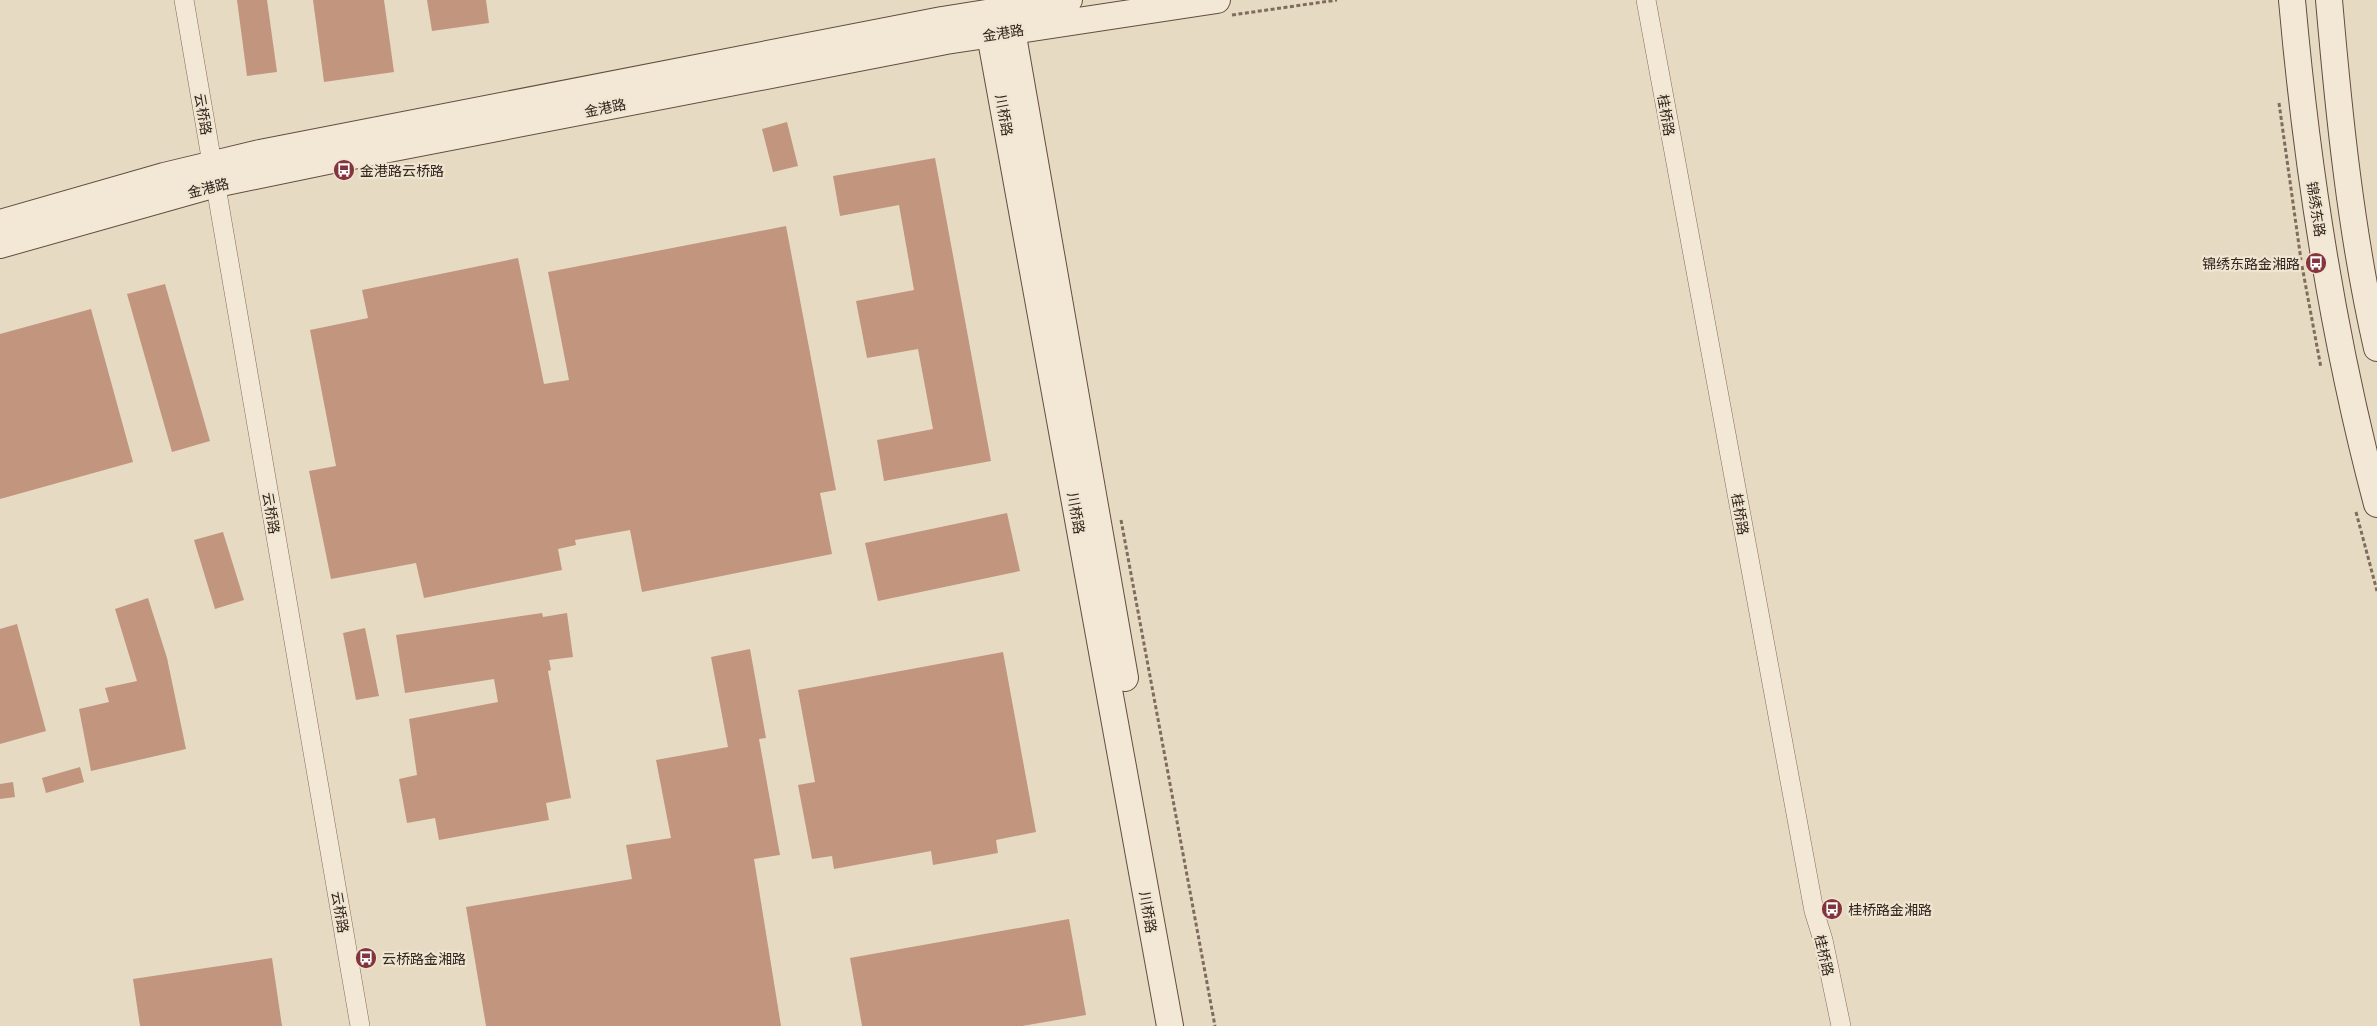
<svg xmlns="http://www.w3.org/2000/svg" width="2377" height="1026" viewBox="0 0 2377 1026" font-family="Georgia,'Noto Sans SC',serif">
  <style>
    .building { fill: #c1957e }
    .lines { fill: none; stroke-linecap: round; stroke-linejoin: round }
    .street-casing { stroke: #7f6c5c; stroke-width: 20 }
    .secondary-casing { stroke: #614e3f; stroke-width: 28 }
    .path { stroke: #7f6c5c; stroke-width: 3; stroke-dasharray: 4 2.5; stroke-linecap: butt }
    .street { stroke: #f3e8d5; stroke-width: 19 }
    .secondary { stroke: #f3e8d5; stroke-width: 26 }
    .labels { text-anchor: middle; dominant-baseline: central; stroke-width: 4.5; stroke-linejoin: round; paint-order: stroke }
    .street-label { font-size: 14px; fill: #31261e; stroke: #f0e5d1 }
    .poi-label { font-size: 14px; fill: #31261e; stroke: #f0e5d1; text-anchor: start }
  </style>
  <rect width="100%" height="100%" fill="#e7dac3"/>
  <g class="building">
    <polygon points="237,0 267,0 277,72 247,76"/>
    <polygon points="313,0 384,0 394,72 324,82"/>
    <polygon points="427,0 486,0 489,23 432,31"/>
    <polygon points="787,122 798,166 773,172 762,129"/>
    <polygon points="935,158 991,461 884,481 877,440 933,429 918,349 867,358 856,301 914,290 899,205 840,216 833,176"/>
    <polygon points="786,226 836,490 820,493 832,554 642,592 630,530 575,540 576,545 558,549 562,570 424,598 416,563 331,579 309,471 336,466 310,330 368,318 362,290 518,258 544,384 569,380 548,272"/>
    <polygon points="165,284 210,441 172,452 127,294"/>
    <polygon points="91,309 133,462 0,499 0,334"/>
    <polygon points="1007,513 1020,571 878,601 865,543"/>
    <polygon points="223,532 244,600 215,609 194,540"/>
    <polygon points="148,598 167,658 186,749 91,771 79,709 109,702 105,688 137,681 115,609"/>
    <polygon points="542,613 543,617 567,613 573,657 549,660 551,670 548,671 571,798 546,803 549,820 439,840 435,818 407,823 399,779 417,775 409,719 498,702 494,679 405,693 396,635"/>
    <polygon points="17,624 46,731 0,744 0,629"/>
    <polygon points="365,628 379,696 356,700 343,633"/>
    <polygon points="750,649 766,738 759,739 780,855 754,859 781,1026 486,1026 466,907 632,879 626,845 671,838 656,760 728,747 711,657"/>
    <polygon points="1003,652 1036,832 996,840 998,853 933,865 931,851 834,869 832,856 812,859 798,785 815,782 798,690"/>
    <polygon points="80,767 84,782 46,793 42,778"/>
    <polygon points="13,782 15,797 0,799 0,784"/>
    <polygon points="1069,919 1086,1015 1022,1026 862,1026 850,958"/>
    <polygon points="272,958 282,1026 140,1026 133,979"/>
  </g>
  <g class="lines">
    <g class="street-casing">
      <g id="street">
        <polyline points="184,0 360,1026"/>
        <polyline points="1646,0 1814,911 1823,940 1841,1026"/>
      </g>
    </g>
    <g class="secondary-casing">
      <g id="secondary">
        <path d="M2292,0C2307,170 2333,339 2377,504"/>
        <path d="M2329,0C2339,116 2351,234 2377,348"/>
        <polyline points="1009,13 1125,678"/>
        <polyline points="987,18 1170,1026"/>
        <polyline points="0,223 164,176 260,153 942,20 1069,0"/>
        <polyline points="0,245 216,184 342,158 946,41 1217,0"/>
      </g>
    </g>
    <g class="path">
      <polyline points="1232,15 1337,0"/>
      <polyline points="2279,103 2301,260"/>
      <polyline points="2302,266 2321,368"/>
      <polyline points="2356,512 2377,591"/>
      <polyline points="1121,520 1215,1026"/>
    </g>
    <use href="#street" class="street"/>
    <use href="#secondary" class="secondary"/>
  </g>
  <defs>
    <g id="bus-disc" transform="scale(1.125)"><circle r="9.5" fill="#86343b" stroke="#f0e5d1"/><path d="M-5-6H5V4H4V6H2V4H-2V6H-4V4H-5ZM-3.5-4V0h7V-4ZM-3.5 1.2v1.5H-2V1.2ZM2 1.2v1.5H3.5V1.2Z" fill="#fff"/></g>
  </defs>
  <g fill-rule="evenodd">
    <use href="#bus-disc" x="344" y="170"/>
    <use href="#bus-disc" x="2316" y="263"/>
    <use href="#bus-disc" x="1832" y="909"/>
    <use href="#bus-disc" x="366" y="958"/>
  </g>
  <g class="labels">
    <g class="street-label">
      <text transform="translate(1003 32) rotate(-9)">金港路</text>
      <text transform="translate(605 107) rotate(-11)">金港路</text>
      <text transform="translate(204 114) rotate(80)">云桥路</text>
      <text transform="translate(1005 115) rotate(80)">川桥路</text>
      <text transform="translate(1667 115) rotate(80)">桂桥路</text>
      <text transform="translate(208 187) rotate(-14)">金港路</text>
      <text transform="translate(2317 209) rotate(81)">锦绣东路</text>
      <text transform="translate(272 513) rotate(80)">云桥路</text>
      <text transform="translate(1077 513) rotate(80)">川桥路</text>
      <text transform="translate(1741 514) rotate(80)">桂桥路</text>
      <text transform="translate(341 912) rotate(80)">云桥路</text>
      <text transform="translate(1149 912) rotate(80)">川桥路</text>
      <text transform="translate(1825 955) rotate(77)">桂桥路</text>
    </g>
    <g class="poi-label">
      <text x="360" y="170">金港路云桥路</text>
      <text x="2300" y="263" text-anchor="end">锦绣东路金湘路</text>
      <text x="1848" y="909">桂桥路金湘路</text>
      <text x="382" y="958">云桥路金湘路</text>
    </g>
  </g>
</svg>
